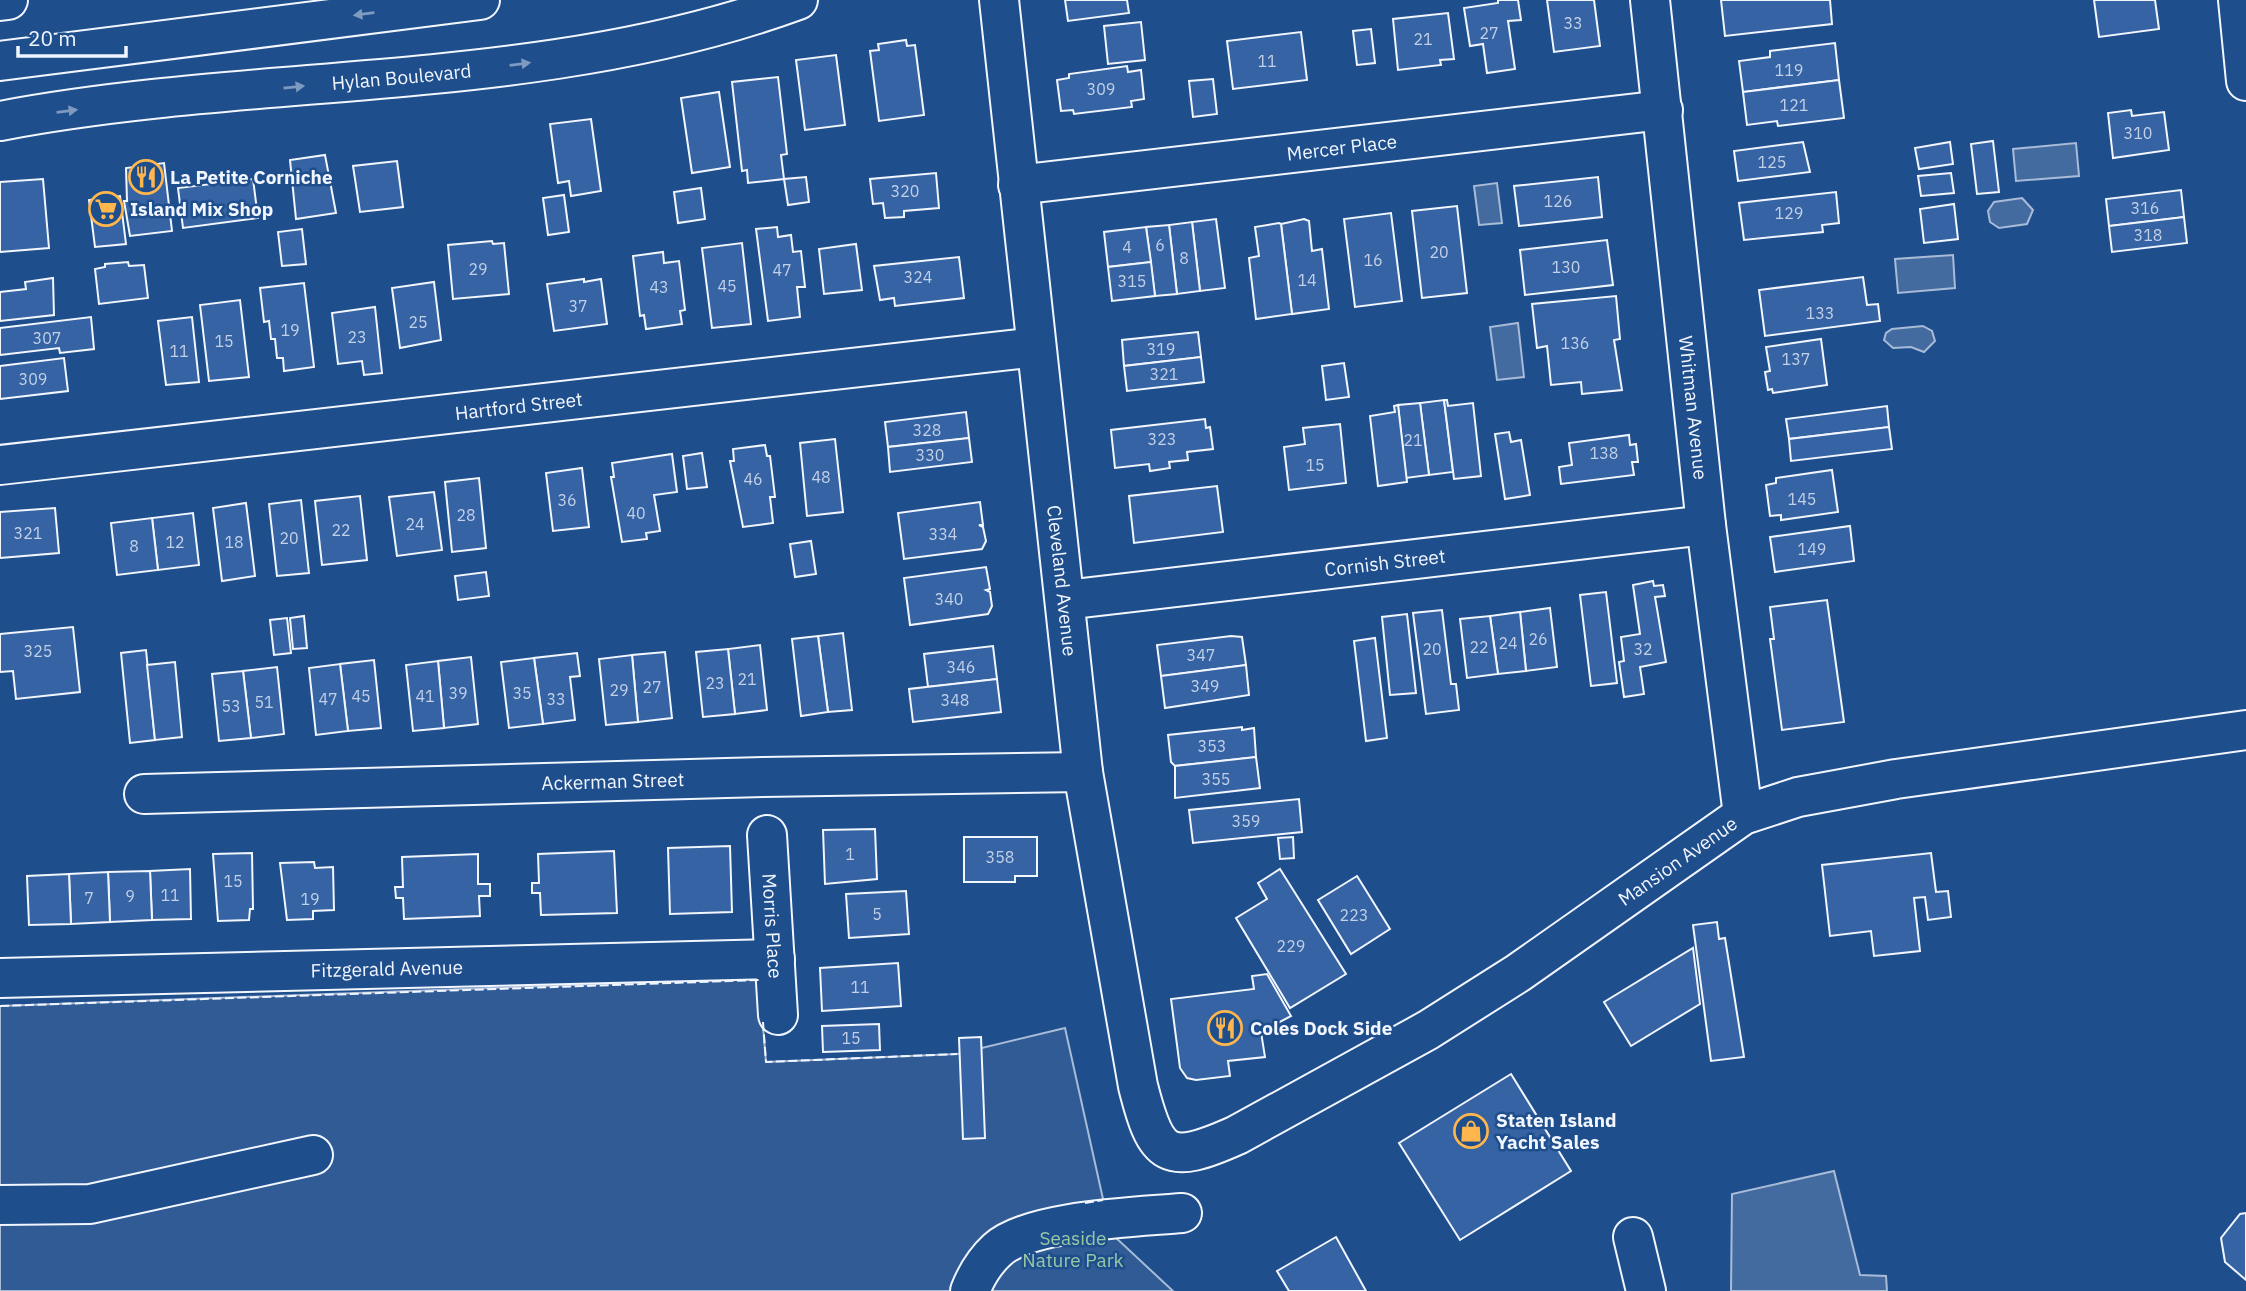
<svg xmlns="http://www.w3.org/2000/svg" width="2246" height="1291" viewBox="0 0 2246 1291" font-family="'IBM Plex Sans',sans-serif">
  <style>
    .built { fill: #305b95; stroke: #a8bbd7; stroke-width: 2 }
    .water { fill: #446ba0; stroke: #a8bbd7; stroke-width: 2 }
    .building { fill: #3563a3; stroke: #f2f6ff; stroke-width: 2 }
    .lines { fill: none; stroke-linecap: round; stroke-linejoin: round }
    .minor-casing { stroke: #f2f6ff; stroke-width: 42 }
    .major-casing { stroke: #f2f6ff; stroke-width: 42 }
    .minor { stroke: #1f4e8c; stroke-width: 38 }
    .major { stroke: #1f4e8c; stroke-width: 38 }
    .fence { stroke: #f2f6ff; stroke-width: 2; stroke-dasharray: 9 3.5; stroke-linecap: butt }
    .oneway { fill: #7e9ac0 }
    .labels { text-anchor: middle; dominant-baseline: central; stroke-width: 5; stroke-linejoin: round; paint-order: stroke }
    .number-label { font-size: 16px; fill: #c3d1e8 }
    .street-label { font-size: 19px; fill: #f2f6ff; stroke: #1f4e8c }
    .poi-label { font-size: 19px; font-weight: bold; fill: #f2f6ff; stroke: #1f4e8c; text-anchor: start }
    .park-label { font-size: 19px; fill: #97c8a6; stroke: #1f4e8c }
  </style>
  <rect width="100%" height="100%" fill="#1f4e8c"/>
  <polygon class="built" points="759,978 766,1062 957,1054 1065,1028 1103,1199 1115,1237 1173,1291 0,1291 0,1006"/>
  <g class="water">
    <polygon points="2076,143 2079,176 2016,181 2013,149"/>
    <polygon points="1497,183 1502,223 1479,225 1474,186"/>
    <polygon points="2022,198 2033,210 2027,224 1999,228 1990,222 1988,211 1994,202"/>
    <polygon points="1953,255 1955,288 1898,293 1895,259"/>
    <polygon points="1518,323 1524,377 1497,380 1490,327"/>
    <polygon points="1923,326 1932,331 1935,341 1924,352 1911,347 1893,348 1884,340 1886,333 1892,329"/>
    <polygon points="1834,1171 1860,1275 1886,1276 1887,1291 1731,1291 1732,1194"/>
  </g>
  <g class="building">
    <polygon points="1065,0 1127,0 1129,13 1068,21"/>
    <polygon points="1498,0 1518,0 1521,20 1508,21 1515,69 1487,73 1483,44 1470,46 1464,8 1498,3"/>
    <polygon points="1547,0 1594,0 1600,46 1554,52"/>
    <polygon points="1721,0 1830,0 1832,24 1725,36"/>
    <polygon points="2094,0 2155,0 2159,29 2099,37"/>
    <polygon points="1448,13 1454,59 1440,60 1441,65 1398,70 1393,19"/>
    <polygon points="1141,22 1145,60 1108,64 1104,26"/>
    <polygon points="1371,29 1375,63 1357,65 1353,31"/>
    <polygon points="1301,32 1307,80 1233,89 1227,41"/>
    <polygon points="906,40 907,46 915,45 924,115 879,121 870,51 879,50 878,44"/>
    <polygon points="1835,43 1839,80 1743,92 1739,61 1770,57 1770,51"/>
    <polygon points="836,55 845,125 805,130 796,60"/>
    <polygon points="1127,66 1128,72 1141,70 1144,99 1131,101 1132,107 1074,114 1073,110 1061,111 1057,80 1069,78 1069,74"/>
    <polygon points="778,77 787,154 781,155 784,179 748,183 747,170 742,171 732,82"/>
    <polygon points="1213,79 1217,114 1193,117 1189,81"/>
    <polygon points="1839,80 1844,118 1778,126 1777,121 1747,125 1743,92"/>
    <polygon points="719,92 730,167 692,173 681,98"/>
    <polygon points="2131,110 2132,116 2164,112 2169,150 2113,158 2108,113"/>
    <polygon points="591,119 601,191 571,196 569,181 558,183 550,124"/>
    <polygon points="1993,141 1999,192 1977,194 1971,144"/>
    <polygon points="1803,142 1810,172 1738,181 1734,151"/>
    <polygon points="1950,142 1953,164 1919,169 1915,148"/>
    <polygon points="325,155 336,213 296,219 290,160"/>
    <polygon points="397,161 403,207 360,212 353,166"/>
    <polygon points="164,163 172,231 130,236 124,201 127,201 126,168"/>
    <polygon points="936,173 939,208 904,211 904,217 885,218 883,203 873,204 870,179"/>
    <polygon points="1951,173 1954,193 1921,196 1918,176"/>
    <polygon points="806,177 809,202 788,205 784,179"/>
    <polygon points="1598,177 1602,217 1519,226 1514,186"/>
    <polygon points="43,179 49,248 0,252 0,182"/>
    <polygon points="253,179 258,218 183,228 178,188"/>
    <polygon points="701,188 705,219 678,223 674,192"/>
    <polygon points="2181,190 2184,217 2109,226 2106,199"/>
    <polygon points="1836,192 1839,223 1822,225 1823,232 1744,240 1739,203"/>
    <polygon points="564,195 569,232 548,235 543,198"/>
    <polygon points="120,196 126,244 95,247 89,200"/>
    <polygon points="1954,204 1958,239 1924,243 1920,209"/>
    <polygon points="1457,206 1467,293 1422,298 1412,211"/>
    <polygon points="1391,213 1402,301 1355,307 1344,219"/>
    <polygon points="2184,217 2187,243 2112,252 2109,226"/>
    <polygon points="1216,219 1225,288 1200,291 1192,222"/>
    <polygon points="1304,219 1309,221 1312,251 1322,249 1329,309 1292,314 1281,224"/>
    <polygon points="1192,222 1200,291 1177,294 1169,225"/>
    <polygon points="1279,223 1281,224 1292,314 1256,319 1249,258 1259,256 1255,227"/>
    <polygon points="1169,225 1177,294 1155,296 1146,227"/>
    <polygon points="777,227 778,237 791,235 793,252 801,251 805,287 797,287 800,317 768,321 756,229"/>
    <polygon points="1146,227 1151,262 1108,267 1104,232"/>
    <polygon points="302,229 306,264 282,266 278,232"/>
    <polygon points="1607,240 1613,285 1525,295 1520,250"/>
    <polygon points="492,241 493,244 504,243 509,294 453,299 448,245"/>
    <polygon points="742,243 751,324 712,328 702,248"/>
    <polygon points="856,244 862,290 824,294 819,249"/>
    <polygon points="663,252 664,263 679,261 685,310 680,311 682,324 646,329 644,315 640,316 633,256"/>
    <polygon points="959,257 964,298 895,306 894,298 880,300 874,266"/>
    <polygon points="128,262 129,266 144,265 148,298 99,304 95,269 105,267 105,264"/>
    <polygon points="1151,262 1155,296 1112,301 1108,267"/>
    <polygon points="1863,277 1867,305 1878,304 1880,321 1765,336 1759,290"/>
    <polygon points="53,278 54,315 0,321 0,292 26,289 25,282"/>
    <polygon points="584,279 584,282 601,279 607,324 554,331 547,284"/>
    <polygon points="434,282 441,340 400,348 392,288"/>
    <polygon points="304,283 314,367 284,371 283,358 277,358 275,339 271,339 269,321 264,322 260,288"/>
    <polygon points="1616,296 1620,339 1614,340 1622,390 1582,394 1581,382 1551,385 1547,346 1537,348 1532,304"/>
    <polygon points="240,300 249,377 209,381 200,305"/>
    <polygon points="375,307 382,373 364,375 362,361 338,364 332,313"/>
    <polygon points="91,317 94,349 60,353 59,348 0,355 0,328"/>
    <polygon points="192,317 199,382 166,385 158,321"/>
    <polygon points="1198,332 1201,357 1124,366 1122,340"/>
    <polygon points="1821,339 1827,385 1773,393 1772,389 1768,390 1765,372 1770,371 1766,347"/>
    <polygon points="1201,357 1204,382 1127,391 1124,366"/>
    <polygon points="64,358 68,391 0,399 0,366"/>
    <polygon points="1344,363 1349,397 1326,400 1322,366"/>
    <polygon points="1444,400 1453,472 1429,475 1420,403"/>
    <polygon points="1444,400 1447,400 1448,406 1473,403 1481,476 1454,479"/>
    <polygon points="1420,403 1429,475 1406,478 1398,405"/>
    <polygon points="1398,405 1407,482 1378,486 1370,416 1395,412 1394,406"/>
    <polygon points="1887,406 1889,427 1789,439 1786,419"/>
    <polygon points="966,412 969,438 888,447 885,422"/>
    <polygon points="1205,419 1206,428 1210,427 1213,449 1187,452 1188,460 1169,462 1170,468 1150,471 1149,464 1115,468 1111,430"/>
    <polygon points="1340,424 1346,483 1289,490 1284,447 1305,444 1303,428"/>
    <polygon points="1889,427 1892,449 1791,461 1789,439"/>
    <polygon points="1509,432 1511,442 1521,440 1530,495 1505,499 1495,434"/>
    <polygon points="1629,435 1630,445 1636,444 1638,462 1632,462 1634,475 1561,484 1559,467 1572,465 1569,443"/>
    <polygon points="969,438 972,462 890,472 888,447"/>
    <polygon points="835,439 843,512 807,516 800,443"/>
    <polygon points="765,445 767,456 770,456 775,497 770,497 773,523 743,527 730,461 734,461 733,449"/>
    <polygon points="702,453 707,487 687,489 683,456"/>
    <polygon points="672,454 677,492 654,495 660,531 646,533 647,539 622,542 611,477 614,477 612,463"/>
    <polygon points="582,468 589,527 553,531 546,473"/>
    <polygon points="1832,470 1838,512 1781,520 1781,515 1770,516 1766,485 1776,483 1776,478"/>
    <polygon points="479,478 486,548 452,552 445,482"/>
    <polygon points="1217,486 1223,532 1134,543 1129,496"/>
    <polygon points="434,492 442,550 397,556 389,497"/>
    <polygon points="360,496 367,560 322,565 315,501"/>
    <polygon points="301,500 309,573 277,576 269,504"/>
    <polygon points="980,502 983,525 979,525 983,527 986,541 982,549 904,559 898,513"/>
    <polygon points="246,503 255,576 222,581 213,508"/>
    <polygon points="55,508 59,553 0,558 0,512"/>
    <polygon points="193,513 199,565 158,570 152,518"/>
    <polygon points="152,518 158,570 117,575 111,523"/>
    <polygon points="1850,526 1854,561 1775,572 1770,537"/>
    <polygon points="811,541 816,574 795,577 790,544"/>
    <polygon points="986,567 990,589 986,590 990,592 992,606 988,614 910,625 904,578"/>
    <polygon points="486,572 489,596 458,600 455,576"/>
    <polygon points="1653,581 1654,586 1663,585 1665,596 1655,597 1666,662 1640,667 1644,694 1624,697 1619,662 1624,661 1621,637 1640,634 1633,585"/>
    <polygon points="1606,592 1617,683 1591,686 1580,595"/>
    <polygon points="1827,600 1844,722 1782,730 1770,639 1774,639 1770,607"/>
    <polygon points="1550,608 1557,667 1526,671 1520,612"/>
    <polygon points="1442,610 1451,684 1456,684 1459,710 1426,714 1413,613"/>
    <polygon points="1520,612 1526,671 1498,674 1490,616"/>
    <polygon points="1407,614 1416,693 1390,695 1382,617"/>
    <polygon points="304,616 307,648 293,649 290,618"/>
    <polygon points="1490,616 1498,674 1467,678 1460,619"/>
    <polygon points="287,618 291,653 274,655 270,620"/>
    <polygon points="73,627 80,692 16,699 13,671 0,672 0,634"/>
    <polygon points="843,633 852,710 828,712 818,636"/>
    <polygon points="818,636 828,712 801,716 792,639"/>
    <polygon points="1231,636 1242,637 1246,665 1161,676 1157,645"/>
    <polygon points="1375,638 1387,738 1366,741 1354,641"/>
    <polygon points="760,645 767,710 735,714 728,649"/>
    <polygon points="993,646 997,679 928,687 924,654"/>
    <polygon points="728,649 735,714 703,717 696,652"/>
    <polygon points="146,650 155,740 130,743 121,653"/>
    <polygon points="665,652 672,718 638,722 632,655"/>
    <polygon points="577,653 580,676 570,677 575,720 543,724 534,658"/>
    <polygon points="632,655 638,722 606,725 599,659"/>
    <polygon points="471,657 478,724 444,728 438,661"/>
    <polygon points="534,658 543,724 509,728 501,662"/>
    <polygon points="374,660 381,728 348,731 340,664"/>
    <polygon points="438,661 444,728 413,731 406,665"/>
    <polygon points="175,662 182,737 155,740 147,665"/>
    <polygon points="340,664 348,731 316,735 309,668"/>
    <polygon points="1246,665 1249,695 1165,708 1161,676"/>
    <polygon points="277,667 284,734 251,738 243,671"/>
    <polygon points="243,671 251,738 219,741 212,674"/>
    <polygon points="997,679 1001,712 913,722 909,689"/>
    <polygon points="1242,727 1242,730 1254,728 1256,757 1175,766 1171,762 1168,735"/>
    <polygon points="1256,757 1260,788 1175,798 1175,766"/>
    <polygon points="1299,799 1302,832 1193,843 1189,810"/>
    <polygon points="875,829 877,879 825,884 823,830"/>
    <polygon points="964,837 1037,837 1037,876 1015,876 1015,882 964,882"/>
    <polygon points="1293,837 1294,858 1280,859 1278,838"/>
    <polygon points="730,846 732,912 670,914 668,848"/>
    <polygon points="614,851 617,913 541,915 540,893 532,893 532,883 539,883 538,854"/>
    <polygon points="252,853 253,909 250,909 249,920 218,921 213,854"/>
    <polygon points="1931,853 1936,892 1948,891 1951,917 1928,920 1925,897 1914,898 1920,951 1874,956 1871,931 1830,936 1822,865"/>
    <polygon points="478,854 478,884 490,884 490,896 479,896 480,916 404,919 403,898 396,898 395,887 403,887 402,857"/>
    <polygon points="314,862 315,868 333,867 334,910 313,911 313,919 287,920 280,863"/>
    <polygon points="190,869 191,919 152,920 150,871"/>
    <polygon points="1280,869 1346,974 1290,1008 1236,918 1267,899 1258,883"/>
    <polygon points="150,871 152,920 110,922 108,872"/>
    <polygon points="108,872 110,922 71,924 69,874"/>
    <polygon points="69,874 71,924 29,925 27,876"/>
    <polygon points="1357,876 1390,929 1351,954 1318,900"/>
    <polygon points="906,891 909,934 849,938 846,894"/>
    <polygon points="1717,922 1719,939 1725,938 1744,1057 1711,1061 1693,925"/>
    <polygon points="1693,948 1700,1004 1631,1046 1604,1002"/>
    <polygon points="898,963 901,1006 822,1011 820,968"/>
    <polygon points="1267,974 1291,1016 1261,1032 1265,1057 1228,1061 1230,1076 1196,1080 1187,1078 1180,1068 1171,999 1254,989 1252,976"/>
    <polygon points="879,1024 880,1050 823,1052 822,1026"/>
    <polygon points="981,1037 985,1138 963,1139 959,1038"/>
    <polygon points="1511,1074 1571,1171 1460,1240 1399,1143"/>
    <polygon points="2246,1213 2246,1280 2225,1262 2221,1238 2240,1214"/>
    <polygon points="1336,1237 1366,1291 1289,1291 1277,1271"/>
  </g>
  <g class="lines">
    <g class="minor-casing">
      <g id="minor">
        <path id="s1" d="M999,0L1083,772L1138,1086C1156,1157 1166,1167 1237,1135L1428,1030L1518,973L1743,815L1798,797L1896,779L2246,730"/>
        <path id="s2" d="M1650,0L1706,525L1743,815"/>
        <polyline points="2238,0 2246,81"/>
        <polyline points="0,1 8,0"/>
        <path id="s3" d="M1018,185L1663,110"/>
        <path id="s4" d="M0,465L1036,347"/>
        <path id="s5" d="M1065,600L1706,525"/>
        <path id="s6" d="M144,794L763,777L1083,772"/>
        <path id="s7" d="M767,835L778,1015"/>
        <path id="s8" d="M0,978L775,959"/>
        <polyline points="0,1205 90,1204 313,1155"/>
        <polyline points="1633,1237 1646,1291"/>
        <path d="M970,1291C976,1276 984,1262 997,1250C1029,1220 1138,1217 1182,1213"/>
      </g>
    </g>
    <g class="major-casing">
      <g id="major">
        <polyline points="0,61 480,0"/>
        <path id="s9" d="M0,121C264,71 542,94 798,0"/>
      </g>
    </g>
    <use href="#minor" class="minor"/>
    <use href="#major" class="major"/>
    <g class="fence">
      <polyline points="0,1006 759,980"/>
      <polyline points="763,1022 766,1062 957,1054"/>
      <polyline points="1085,1203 1103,1200"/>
    </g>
  </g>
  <defs><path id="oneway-solid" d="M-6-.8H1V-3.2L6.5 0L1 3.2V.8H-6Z" transform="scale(1.75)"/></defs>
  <g class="oneway">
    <use href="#oneway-solid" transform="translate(364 14) rotate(173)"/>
    <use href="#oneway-solid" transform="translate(520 64) rotate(-7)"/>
    <use href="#oneway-solid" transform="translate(294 87) rotate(-6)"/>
    <use href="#oneway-solid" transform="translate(67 111) rotate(-7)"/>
  </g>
  <defs>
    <g id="restaurant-ring" transform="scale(1.75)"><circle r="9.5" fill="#1f4e8c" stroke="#ffb74d" stroke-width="1.5"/><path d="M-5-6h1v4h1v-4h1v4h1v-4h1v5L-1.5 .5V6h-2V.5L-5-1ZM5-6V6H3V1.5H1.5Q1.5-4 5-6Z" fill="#ffb74d"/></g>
    <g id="supermarket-ring" transform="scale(1.75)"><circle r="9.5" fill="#1f4e8c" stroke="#ffb74d" stroke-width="1.5"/><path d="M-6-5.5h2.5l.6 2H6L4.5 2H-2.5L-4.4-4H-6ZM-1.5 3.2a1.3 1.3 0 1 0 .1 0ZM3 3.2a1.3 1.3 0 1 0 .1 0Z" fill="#ffb74d"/></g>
    <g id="shop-ring" transform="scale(1.75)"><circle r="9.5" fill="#1f4e8c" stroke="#ffb74d" stroke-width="1.5"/><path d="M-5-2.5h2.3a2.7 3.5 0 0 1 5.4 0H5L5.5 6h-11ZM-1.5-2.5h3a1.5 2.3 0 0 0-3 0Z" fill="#ffb74d"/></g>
  </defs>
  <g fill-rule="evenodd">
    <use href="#restaurant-ring" x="146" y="177"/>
    <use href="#supermarket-ring" x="106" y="209"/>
    <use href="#restaurant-ring" x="1225" y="1028"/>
    <use href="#shop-ring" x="1471" y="1131"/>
  </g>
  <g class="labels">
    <g class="number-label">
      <text x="1573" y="23">33</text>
      <text x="1489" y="33">27</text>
      <text x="1423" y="39">21</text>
      <text x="1267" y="61">11</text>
      <text x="1789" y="70">119</text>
      <text x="1101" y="89">309</text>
      <text x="1794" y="105">121</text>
      <text x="2138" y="133">310</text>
      <text x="1772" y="162">125</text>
      <text x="905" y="191">320</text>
      <text x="1558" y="201">126</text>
      <text x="2145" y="208">316</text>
      <text x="1789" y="213">129</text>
      <text x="2148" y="235">318</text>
      <text x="1160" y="245">6</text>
      <text x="1127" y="247">4</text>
      <text x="1439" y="252">20</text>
      <text x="1184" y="258">8</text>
      <text x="1373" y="260">16</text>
      <text x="1566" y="267">130</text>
      <text x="478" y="269">29</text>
      <text x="782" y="270">47</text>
      <text x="918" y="277">324</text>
      <text x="1307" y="280">14</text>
      <text x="1132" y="281">315</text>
      <text x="727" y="286">45</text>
      <text x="659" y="287">43</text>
      <text x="578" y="306">37</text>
      <text x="1820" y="313">133</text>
      <text x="418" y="322">25</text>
      <text x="290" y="330">19</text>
      <text x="357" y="337">23</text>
      <text x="47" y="338">307</text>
      <text x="224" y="341">15</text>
      <text x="1575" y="343">136</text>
      <text x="1161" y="349">319</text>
      <text x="179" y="351">11</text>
      <text x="1796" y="359">137</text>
      <text x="1164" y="374">321</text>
      <text x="33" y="379">309</text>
      <text x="927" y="430">328</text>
      <text x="1162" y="439">323</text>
      <text x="1413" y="440">21</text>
      <text x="1604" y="453">138</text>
      <text x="930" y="455">330</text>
      <text x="1315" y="465">15</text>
      <text x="821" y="477">48</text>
      <text x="753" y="479">46</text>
      <text x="1802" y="499">145</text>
      <text x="567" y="500">36</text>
      <text x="636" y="513">40</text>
      <text x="466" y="515">28</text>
      <text x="415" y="524">24</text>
      <text x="341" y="530">22</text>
      <text x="28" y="533">321</text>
      <text x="943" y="534">334</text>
      <text x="289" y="538">20</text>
      <text x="175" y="542">12</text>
      <text x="234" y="542">18</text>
      <text x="134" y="546">8</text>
      <text x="1812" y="549">149</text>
      <text x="949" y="599">340</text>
      <text x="1538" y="639">26</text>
      <text x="1508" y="643">24</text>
      <text x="1479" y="647">22</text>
      <text x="1432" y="649">20</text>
      <text x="1643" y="649">32</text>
      <text x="38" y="651">325</text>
      <text x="1201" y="655">347</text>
      <text x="961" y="667">346</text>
      <text x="747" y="679">21</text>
      <text x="715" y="683">23</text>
      <text x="1205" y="686">349</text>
      <text x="652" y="687">27</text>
      <text x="619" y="690">29</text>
      <text x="458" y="693">39</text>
      <text x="522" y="693">35</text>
      <text x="361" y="696">45</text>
      <text x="425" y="696">41</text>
      <text x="328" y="699">47</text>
      <text x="556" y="699">33</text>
      <text x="955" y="700">348</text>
      <text x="264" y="702">51</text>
      <text x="231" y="706">53</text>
      <text x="1212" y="746">353</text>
      <text x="1216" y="779">355</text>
      <text x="1246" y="821">359</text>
      <text x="850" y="854">1</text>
      <text x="1000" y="857">358</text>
      <text x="233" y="881">15</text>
      <text x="170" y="895">11</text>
      <text x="130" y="896">9</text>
      <text x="89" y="898">7</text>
      <text x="310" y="899">19</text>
      <text x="877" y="914">5</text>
      <text x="1354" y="915">223</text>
      <text x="1291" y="946">229</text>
      <text x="860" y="987">11</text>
      <text x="851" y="1038">15</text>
    </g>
    <g class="street-label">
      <text stroke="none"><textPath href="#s9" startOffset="404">Hylan Boulevard</textPath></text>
      <text stroke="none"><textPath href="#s3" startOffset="326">Mercer Place</textPath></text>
      <text stroke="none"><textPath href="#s4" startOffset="522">Hartford Street</textPath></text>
      <text stroke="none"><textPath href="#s2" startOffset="410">Whitman Avenue</textPath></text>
      <text stroke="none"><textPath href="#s5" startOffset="322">Cornish Street</textPath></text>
      <text stroke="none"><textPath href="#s1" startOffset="584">Cleveland Avenue</textPath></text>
      <text stroke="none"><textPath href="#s6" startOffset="469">Ackerman Street</textPath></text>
      <text stroke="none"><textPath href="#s1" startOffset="1759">Mansion Avenue</textPath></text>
      <text stroke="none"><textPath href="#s7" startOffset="91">Morris Place</textPath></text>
      <text stroke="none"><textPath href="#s8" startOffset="387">Fitzgerald Avenue</textPath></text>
    </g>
    <g class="poi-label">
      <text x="170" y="177">La Petite Corniche</text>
      <text x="130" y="209">Island Mix Shop</text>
      <text x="1250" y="1028">Coles Dock Side</text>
      <text x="1496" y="1120">Staten Island<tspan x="1496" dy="22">Yacht Sales</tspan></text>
    </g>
    <g class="park-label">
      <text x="1073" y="1238">Seaside<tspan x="1073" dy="22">Nature Park</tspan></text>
    </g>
  </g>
  <path d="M18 46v10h108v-10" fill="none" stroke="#f2f6ff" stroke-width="3.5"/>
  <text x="28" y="46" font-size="21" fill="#f2f6ff" stroke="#1f4e8c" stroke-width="5" paint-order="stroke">20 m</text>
</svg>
